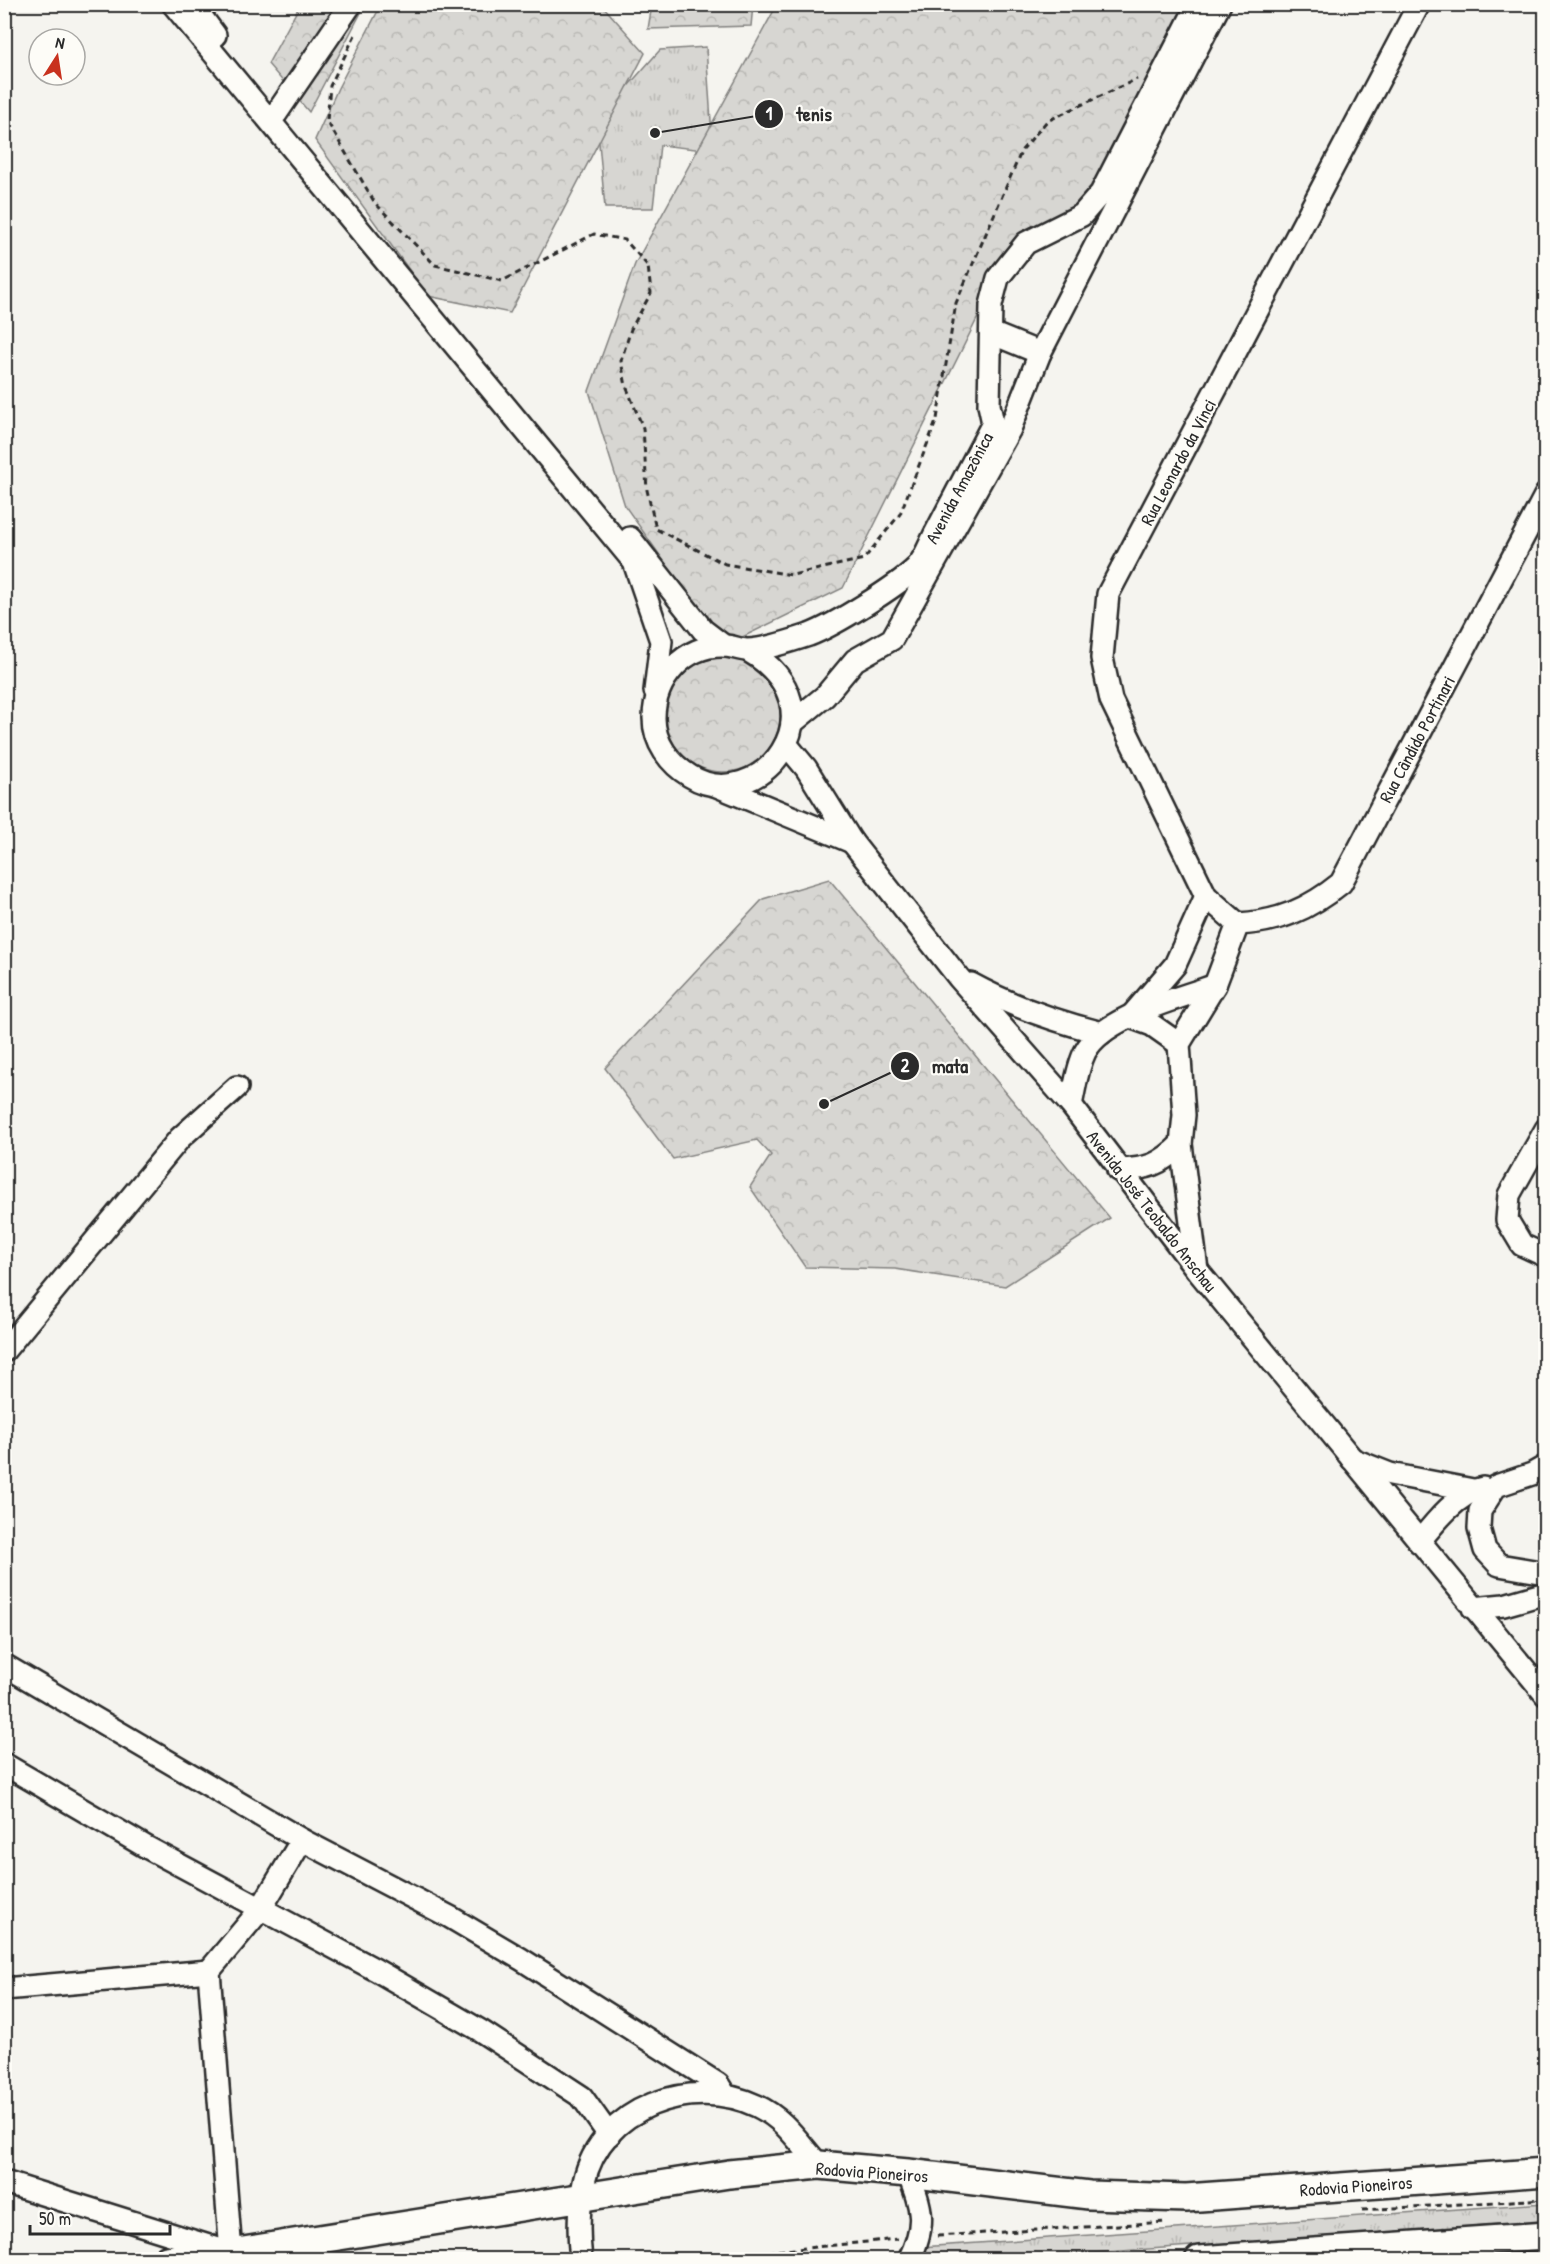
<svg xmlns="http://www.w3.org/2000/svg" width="1550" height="2264" viewBox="0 0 1550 2264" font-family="'Patrick Hand',sans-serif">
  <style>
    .grass { fill: url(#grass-tufts); stroke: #81807e; stroke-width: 1.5 }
    .forest { fill: url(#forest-crowns); stroke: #81807e; stroke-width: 1.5 }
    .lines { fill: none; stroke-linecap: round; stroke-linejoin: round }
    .minor-casing { stroke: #2b2b2b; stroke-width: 26 }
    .major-casing { stroke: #2b2b2b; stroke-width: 32 }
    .path { stroke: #2b2b2b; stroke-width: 3; stroke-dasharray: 6 4.5; stroke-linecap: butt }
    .minor { stroke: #fdfcf7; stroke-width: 21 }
    .major { stroke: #fdfcf7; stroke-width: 27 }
    .labels { text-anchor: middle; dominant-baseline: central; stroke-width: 4.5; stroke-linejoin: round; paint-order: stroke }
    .street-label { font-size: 18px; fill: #2b2b2b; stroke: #fdfcf7 }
    .leader { fill: none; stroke: #2b2b2b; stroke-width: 2 }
    .callout-dot { fill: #2b2b2b; stroke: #fdfcf7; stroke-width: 2 }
    .mark-label { font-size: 18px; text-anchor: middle; font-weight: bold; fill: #fff }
    .callout-label { font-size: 20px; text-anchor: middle; font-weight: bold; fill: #2b2b2b; stroke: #fdfcf7; stroke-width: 4.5; stroke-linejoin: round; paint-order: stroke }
  </style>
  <defs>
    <pattern id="grass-tufts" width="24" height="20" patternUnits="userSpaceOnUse" patternTransform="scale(1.5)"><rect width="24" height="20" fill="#d7d6d2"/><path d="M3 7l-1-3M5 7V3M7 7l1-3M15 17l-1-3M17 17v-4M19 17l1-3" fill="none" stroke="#b9b8b4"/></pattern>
    <pattern id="forest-crowns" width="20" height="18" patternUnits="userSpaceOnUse" patternTransform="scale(1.5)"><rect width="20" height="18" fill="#d7d6d2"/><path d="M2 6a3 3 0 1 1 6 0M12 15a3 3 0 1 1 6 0" fill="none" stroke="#b9b8b4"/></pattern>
  </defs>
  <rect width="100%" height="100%" fill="#f5f4ef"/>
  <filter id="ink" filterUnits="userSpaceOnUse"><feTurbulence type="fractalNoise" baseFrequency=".0167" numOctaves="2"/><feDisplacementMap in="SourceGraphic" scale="12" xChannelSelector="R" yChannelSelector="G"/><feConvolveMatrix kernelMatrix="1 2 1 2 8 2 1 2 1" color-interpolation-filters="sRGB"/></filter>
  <g filter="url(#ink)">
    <g class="grass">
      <polygon points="706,47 713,151 660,145 653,208 605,208 597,121 660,50"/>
      <polygon points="1545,2203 1545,2221 1008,2259 918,2260 921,2247"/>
    </g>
    <g class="forest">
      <polygon points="300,5 365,5 309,112 268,64"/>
      <polygon points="381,5 602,5 645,53 510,313 428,296 315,140 338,88"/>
      <polygon points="652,5 753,5 751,26 648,29"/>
      <polygon points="777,5 1193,5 1085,199 988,297 843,588 724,646 625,506 589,391 635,264"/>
      <circle cx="723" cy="715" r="57"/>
      <polygon points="829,879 1110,1218 1005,1286 895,1269 805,1267 750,1187 771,1155 757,1140 673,1159 605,1068 763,899"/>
    </g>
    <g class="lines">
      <g class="minor-casing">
        <g id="minor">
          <polyline points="173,4 634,562 661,641 655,691"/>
          <polyline points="192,4 215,35"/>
          <polyline points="276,114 351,4"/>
          <polyline points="991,333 1040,353"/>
          <polyline points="630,538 703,630 724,646"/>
          <path d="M747,650C848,709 758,818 690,776C670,764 654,743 654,718C654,680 684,644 725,646C732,646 740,650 747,650C762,650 794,640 809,635C835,625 896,587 916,568C925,559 930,543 936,532C955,496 974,459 993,423L989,405L991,305L998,278L1026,243L1082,215L1101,193L1198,4"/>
          <polyline points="792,723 825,696 855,660 892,639 1010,429 1040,353 1220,4"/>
          <polyline points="786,744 806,768 852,842 959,978 1071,1105 1197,1270 1546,1695"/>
          <polyline points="717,786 852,842"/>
          <polyline points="1238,924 1206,896 1111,700 1102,658 1108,594 1419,4"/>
          <path d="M1238,924C1279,922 1309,909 1341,883L1546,494"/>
          <path d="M971,984C1013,1007 1055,1021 1102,1033"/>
          <polyline points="1133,1014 1175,965 1206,896"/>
          <polyline points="1130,1017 1152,1025 1179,1044"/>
          <path d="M1071,1105C1075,1088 1077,1068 1085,1052C1104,1016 1179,999 1215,985"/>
          <polyline points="1546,1129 1509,1195 1507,1220 1522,1245 1546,1256"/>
          <path d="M1118,1170C1148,1169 1160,1165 1181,1144"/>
          <polyline points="1197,1270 1181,1144 1184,1115 1179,1044 1215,985 1238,924"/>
          <polyline points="4,1351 180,1138 237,1087"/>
          <polyline points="1352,1459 1390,1474 1473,1490"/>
          <polyline points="1546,1466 1532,1474 1496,1486 1480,1511 1479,1528 1485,1550 1499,1565 1546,1573"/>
          <path d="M1419,1542C1435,1522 1458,1493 1483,1488"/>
          <polyline points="1473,1608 1504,1605 1546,1593"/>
          <polyline points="4,1665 302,1840 450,1917 521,1959 718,2084 725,2095"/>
          <polyline points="4,1764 148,1848 376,1970 481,2031 582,2097 609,2135"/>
          <polyline points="4,1989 209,1971"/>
          <path d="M908,2173C922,2209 927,2223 909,2260"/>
          <polyline points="4,2182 231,2253 209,1971 260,1910 302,1840"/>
          <path d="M581,2260C578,2234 578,2208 584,2182C600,2107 692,2075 757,2106C785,2119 799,2143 819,2165"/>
        </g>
      </g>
      <g class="major-casing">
        <g id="major">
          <polyline points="167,2260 231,2253 729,2174 819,2165 908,2173 1089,2195 1186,2198 1546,2172"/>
          <polyline points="1199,2260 1546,2236"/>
        </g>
      </g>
      <g class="path">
        <polyline points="355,35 330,86 327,121 375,203 435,265 502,281 594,234 625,240 648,266 651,293 631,329 621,361 626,386 643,428 647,490 656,529 725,564 792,575 864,559 900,514 937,419 956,303 1022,150 1047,121 1137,79"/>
        <polyline points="1362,2210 1546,2199"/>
        <polyline points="937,2236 1167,2222"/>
        <polyline points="684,2260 897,2239"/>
      </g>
      <use href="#minor" class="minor"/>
      <use href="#major" class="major"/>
    </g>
  </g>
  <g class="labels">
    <g class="street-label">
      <text transform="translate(1178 462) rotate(-62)">Rua Leonardo da Vinci</text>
      <text transform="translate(959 488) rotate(-62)">Avenida Amazônica</text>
      <text transform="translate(1417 739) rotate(-62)">Rua Cândido Portinari</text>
      <text transform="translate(1152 1211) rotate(52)">Avenida José Teobaldo Anschau</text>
      <text transform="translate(872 2172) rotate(4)">Rodovia Pioneiros</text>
      <text transform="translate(1356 2186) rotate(-4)">Rodovia Pioneiros</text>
    </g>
  </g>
  <path class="leader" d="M655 133L769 114M824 1104L905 1066"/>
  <g class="callout-dot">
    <circle cx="655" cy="133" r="6"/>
    <circle cx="824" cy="1104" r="6"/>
    <circle cx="769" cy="114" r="15"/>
    <circle cx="905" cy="1066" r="15"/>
  </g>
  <g class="mark-label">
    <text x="769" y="120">1</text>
    <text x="905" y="1072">2</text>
  </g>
  <g class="callout-label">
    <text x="814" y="121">tenis</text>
    <text x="950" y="1073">mata</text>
  </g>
  <rect width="1550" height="2264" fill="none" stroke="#fdfcf7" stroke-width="24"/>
  <rect x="12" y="12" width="1526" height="2240" fill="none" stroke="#2b2b2b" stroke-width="2" filter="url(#ink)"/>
  <g transform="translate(57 57) rotate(12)"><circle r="28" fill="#fdfcf7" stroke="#a9a8a5" stroke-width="1.5"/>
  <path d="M0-4.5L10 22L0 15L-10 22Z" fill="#c8321e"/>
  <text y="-9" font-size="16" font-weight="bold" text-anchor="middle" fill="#2b2b2b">N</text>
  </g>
  <path d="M30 2225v9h140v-9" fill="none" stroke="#2b2b2b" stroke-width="3"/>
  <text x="39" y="2225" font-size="18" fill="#2b2b2b" stroke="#fdfcf7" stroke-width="4.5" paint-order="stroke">50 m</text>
</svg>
